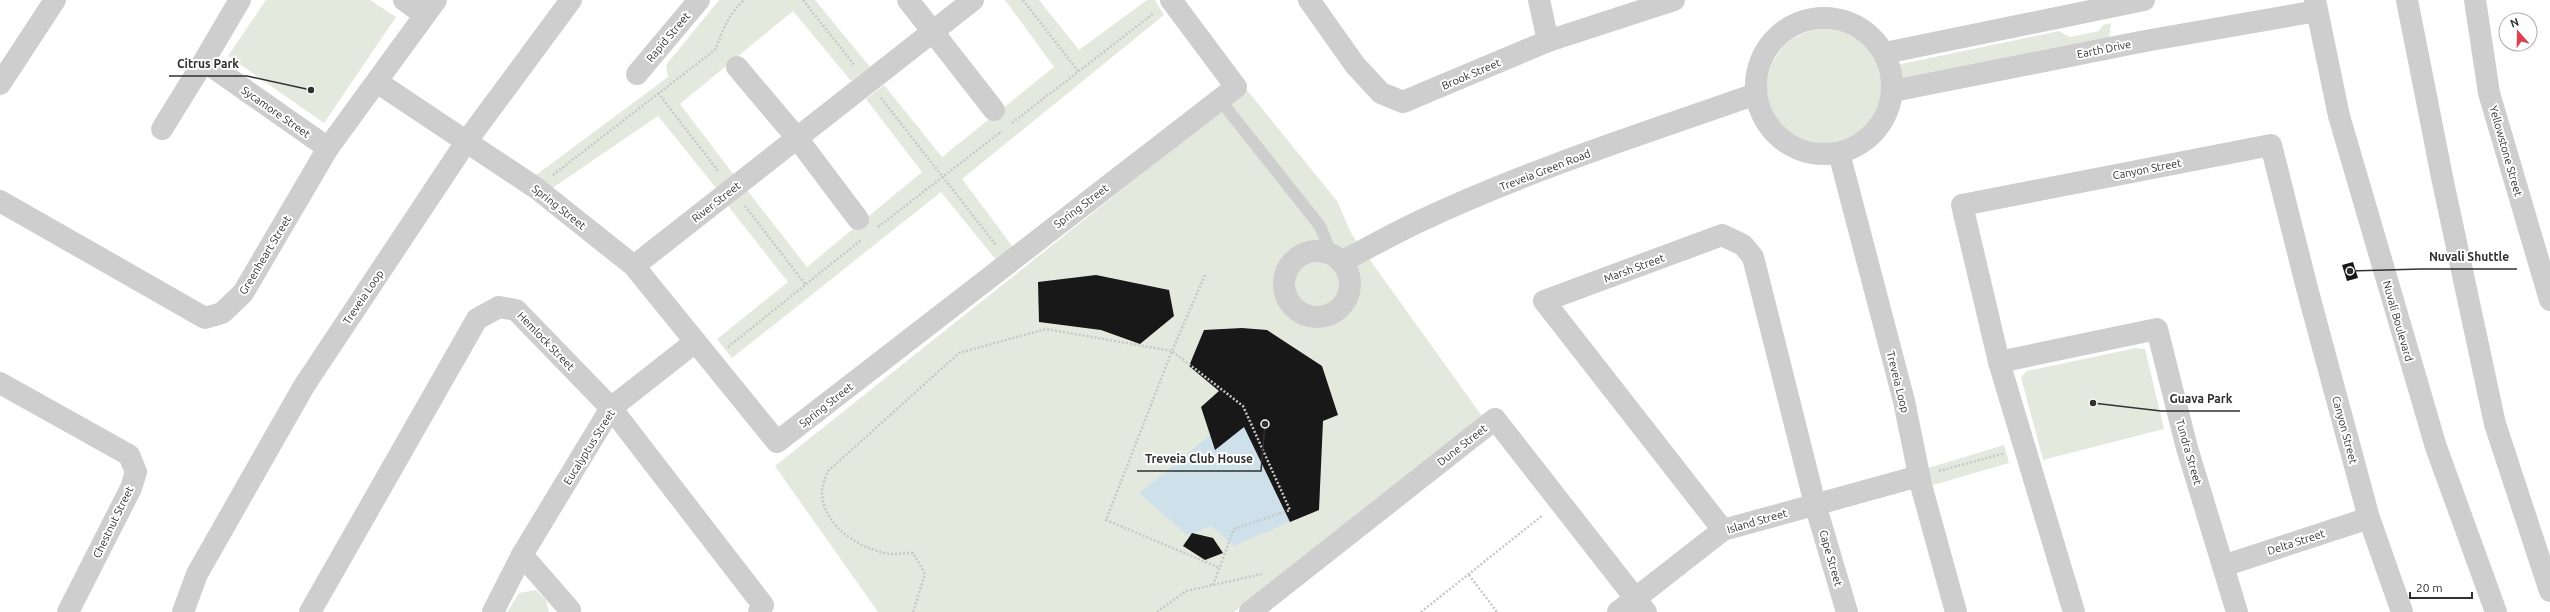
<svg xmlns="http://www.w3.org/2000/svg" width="2550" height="612" viewBox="0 0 2550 612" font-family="Ubuntu,sans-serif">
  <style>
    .green { fill: #e4e9dd }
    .water { fill: #cee1eb }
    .building { fill: #181818 }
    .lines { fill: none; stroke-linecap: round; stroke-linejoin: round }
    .path { stroke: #c8c8c8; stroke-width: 2.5; stroke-dasharray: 2 2; stroke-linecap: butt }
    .service { stroke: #cecece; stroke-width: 12 }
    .minor { stroke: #cecece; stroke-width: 22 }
    .tertiary { stroke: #cecece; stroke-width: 22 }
    .labels { text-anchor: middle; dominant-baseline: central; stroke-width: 4; stroke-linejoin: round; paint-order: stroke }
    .street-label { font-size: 11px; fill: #313131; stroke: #fff }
    .leader { fill: none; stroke: #313131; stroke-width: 1.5 }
    .callout-dot { fill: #313131; stroke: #fff; stroke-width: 1.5 }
    .callout-label { font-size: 12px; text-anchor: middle; font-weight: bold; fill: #313131; stroke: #fff; stroke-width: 4; stroke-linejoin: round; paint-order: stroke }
  </style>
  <rect width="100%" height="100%" fill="#fff"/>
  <g class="green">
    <polygon points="266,0 370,0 396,17 324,123 228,56"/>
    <polygon points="719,0 815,0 870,67 851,81 793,11 680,104 734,175 716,188 658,116 548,191 532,178 668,77 666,65"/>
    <polygon points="1005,0 1039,0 1079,50 1147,0 1155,0 1164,15 962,179 1013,247 996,260 941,192 732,358 717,339 788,282 728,206 747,190 807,267 922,172 866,99 884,85 942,157 1054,67"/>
    <polygon points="2111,23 2109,38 1904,81 1898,76 1896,70 1901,64 2059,31 2070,37 2099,31 2103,25"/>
    <circle cx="1825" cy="87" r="58"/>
    <polygon points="1247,90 1337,201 1352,235 1482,416 1234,612 878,612 775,466"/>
    <polygon points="2136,348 2145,349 2164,429 2043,460 2021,377 2027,371"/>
    <polygon points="2004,445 2009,463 1930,486 1925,469"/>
    <polygon points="536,590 546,600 549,612 507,612 519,593"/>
  </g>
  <polygon class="water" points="1252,417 1299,518 1234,546 1211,526 1187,535 1139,493 1213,433"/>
  <g class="building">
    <polygon points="2353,262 2358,278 2347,281 2342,265"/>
    <polygon points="1096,275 1169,290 1174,316 1140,344 1101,330 1039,322 1038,282"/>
    <polygon points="1242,328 1267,330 1322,366 1338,415 1323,421 1319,510 1290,522 1244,427 1215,450 1201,407 1219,391 1189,366 1204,330"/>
    <polygon points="1192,533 1213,538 1223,553 1205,560 1183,546"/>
  </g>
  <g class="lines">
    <g class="path">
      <polyline points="803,0 855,66"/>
      <polyline points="1023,0 1078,71"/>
      <polyline points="658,93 719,172"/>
      <polyline points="881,98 996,245"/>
      <polyline points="1012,123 1154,13"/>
      <path d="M553,175L716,49C722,30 730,13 744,0"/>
      <polyline points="745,206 805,284"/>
      <polyline points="878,227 1002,131"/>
      <polyline points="1205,275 1172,351 1243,406 1290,510 1234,529 1213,585"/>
      <polyline points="728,347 861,240"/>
      <polyline points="1939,471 2005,453"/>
      <polyline points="1469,575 1497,612"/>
      <path d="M913,612L925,574L913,553C906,553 899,554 892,554C861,551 821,525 822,491C822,485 826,477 828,471L959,353L1046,329L1172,351L1106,520L1220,568"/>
      <polyline points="1157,612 1186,591 1262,574"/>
      <polyline points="1421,612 1543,515"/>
    </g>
    <polyline class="service" points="1220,100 1320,226 1327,243 1328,253"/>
    <g class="minor">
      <polyline points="240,0 204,61 328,148"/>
      <polyline points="404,0 425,15"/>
      <polyline points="908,0 994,110"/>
      <polyline points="1309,0 1355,65 1381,93 1403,102 1548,41 1674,0"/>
      <polyline points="1539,0 1548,41"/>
      <polyline points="2475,0 2489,93 2550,300"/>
      <circle cx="1824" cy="86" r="68"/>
      <polyline points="1885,53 2144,0"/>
      <polyline points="737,67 797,138 858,219"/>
      <polyline points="637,74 699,0"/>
      <polyline points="377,82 536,188 634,266 777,442 1236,87 1171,0"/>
      <polyline points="0,84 55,0"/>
      <polyline points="1893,91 2145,41 2317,11"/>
      <polyline points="162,129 204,61"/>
      <polyline points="1839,153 1904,401 1921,485 1956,612"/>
      <polyline points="0,201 205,318 222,313 243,293 328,148 436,0"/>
      <circle cx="1317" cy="284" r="33"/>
      <path d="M1341,262C1366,249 1391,235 1416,223C1525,171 1642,134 1756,94"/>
      <polyline points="634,266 973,0"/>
      <polyline points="1999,362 2157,329 2187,448 2237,612"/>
      <polyline points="0,383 129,455 136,472 131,488 68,612"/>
      <polyline points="1723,530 1544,301 1722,235 1743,245 1753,257 1815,504 1847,612"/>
      <polyline points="522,555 570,610 569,612"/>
      <polyline points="2223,566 2369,518"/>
      <polyline points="183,612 197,574 304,386 466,142 571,0"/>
      <polyline points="310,612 477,319 499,307 516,310 611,408 763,605 759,612"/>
      <polyline points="493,612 522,555 611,408 695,342"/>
      <polyline points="1250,612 1495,419 1646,612"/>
      <polyline points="1618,612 1723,530 1919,476"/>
      <polyline points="2074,612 1999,362 1962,205 2271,145 2308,292 2369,518 2402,612"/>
    </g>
    <g class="tertiary">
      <polyline points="2315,0 2339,116 2436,447 2496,612"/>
      <polyline points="2407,0 2443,182 2495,424 2550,591"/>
    </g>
  </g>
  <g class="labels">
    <g class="street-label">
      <text transform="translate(668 37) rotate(-50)">Rapid Street</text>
      <text transform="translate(2104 49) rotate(-11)">Earth Drive</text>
      <text transform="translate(1471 74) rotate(-23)">Brook Street</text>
      <text transform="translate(276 112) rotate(35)">Sycamore Street</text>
      <text transform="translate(2506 151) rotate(74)">Yellowstone Street</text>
      <text transform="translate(2147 169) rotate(-11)">Canyon Street</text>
      <text transform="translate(1545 170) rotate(-21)">Treveia Green Road</text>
      <text transform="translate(716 202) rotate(-38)">River Street</text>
      <text transform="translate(1081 206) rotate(-37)">Spring Street</text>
      <text transform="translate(559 207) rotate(38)">Spring Street</text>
      <text transform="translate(265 255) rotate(-59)">Greenheart Street</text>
      <text transform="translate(1634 268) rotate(-20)">Marsh Street</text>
      <text transform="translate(363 297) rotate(-56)">Treveia Loop</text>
      <text transform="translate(2398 321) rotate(74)">Nuvali Boulevard</text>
      <text transform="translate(546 341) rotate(46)">Hemlock Street</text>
      <text transform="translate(1898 382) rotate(76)">Treveia Loop</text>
      <text transform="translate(826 405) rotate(-38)">Spring Street</text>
      <text transform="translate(2345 430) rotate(75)">Canyon Street</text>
      <text transform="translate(1462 445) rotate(-38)">Dune Street</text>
      <text transform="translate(589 447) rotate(-58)">Eucalyptus Street</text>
      <text transform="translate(2189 452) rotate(74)">Tundra Street</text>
      <text transform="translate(1757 521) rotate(-16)">Island Street</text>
      <text transform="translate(113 522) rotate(-64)">Chestnut Street</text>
      <text transform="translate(2296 542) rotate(-18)">Delta Street</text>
      <text transform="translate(1831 558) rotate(74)">Cape Street</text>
    </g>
  </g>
  <path class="leader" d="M311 90L247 76H169M2350 271L2421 269H2517M2093 403L2161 411H2240M1265 424L1261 471H1137"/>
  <g class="callout-dot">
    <circle cx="311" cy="90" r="4"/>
    <circle cx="2350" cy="271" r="4"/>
    <circle cx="2093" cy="403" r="4"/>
    <circle cx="1265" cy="424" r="4"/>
  </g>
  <g class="callout-label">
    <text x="208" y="68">Citrus Park</text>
    <text x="2469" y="261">Nuvali Shuttle</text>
    <text x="2201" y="403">Guava Park</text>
    <text x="1199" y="463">Treveia Club House</text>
  </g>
  <g transform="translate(2518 32) rotate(340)"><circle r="19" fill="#ffffff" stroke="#adadad"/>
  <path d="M0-3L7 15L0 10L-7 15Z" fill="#da4152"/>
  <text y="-6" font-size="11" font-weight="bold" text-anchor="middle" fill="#313131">N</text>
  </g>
  <path d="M2410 592v6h62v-6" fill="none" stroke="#313131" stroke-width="2"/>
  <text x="2416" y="592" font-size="12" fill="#313131" stroke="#ffffff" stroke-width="3" paint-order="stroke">20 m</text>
</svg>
